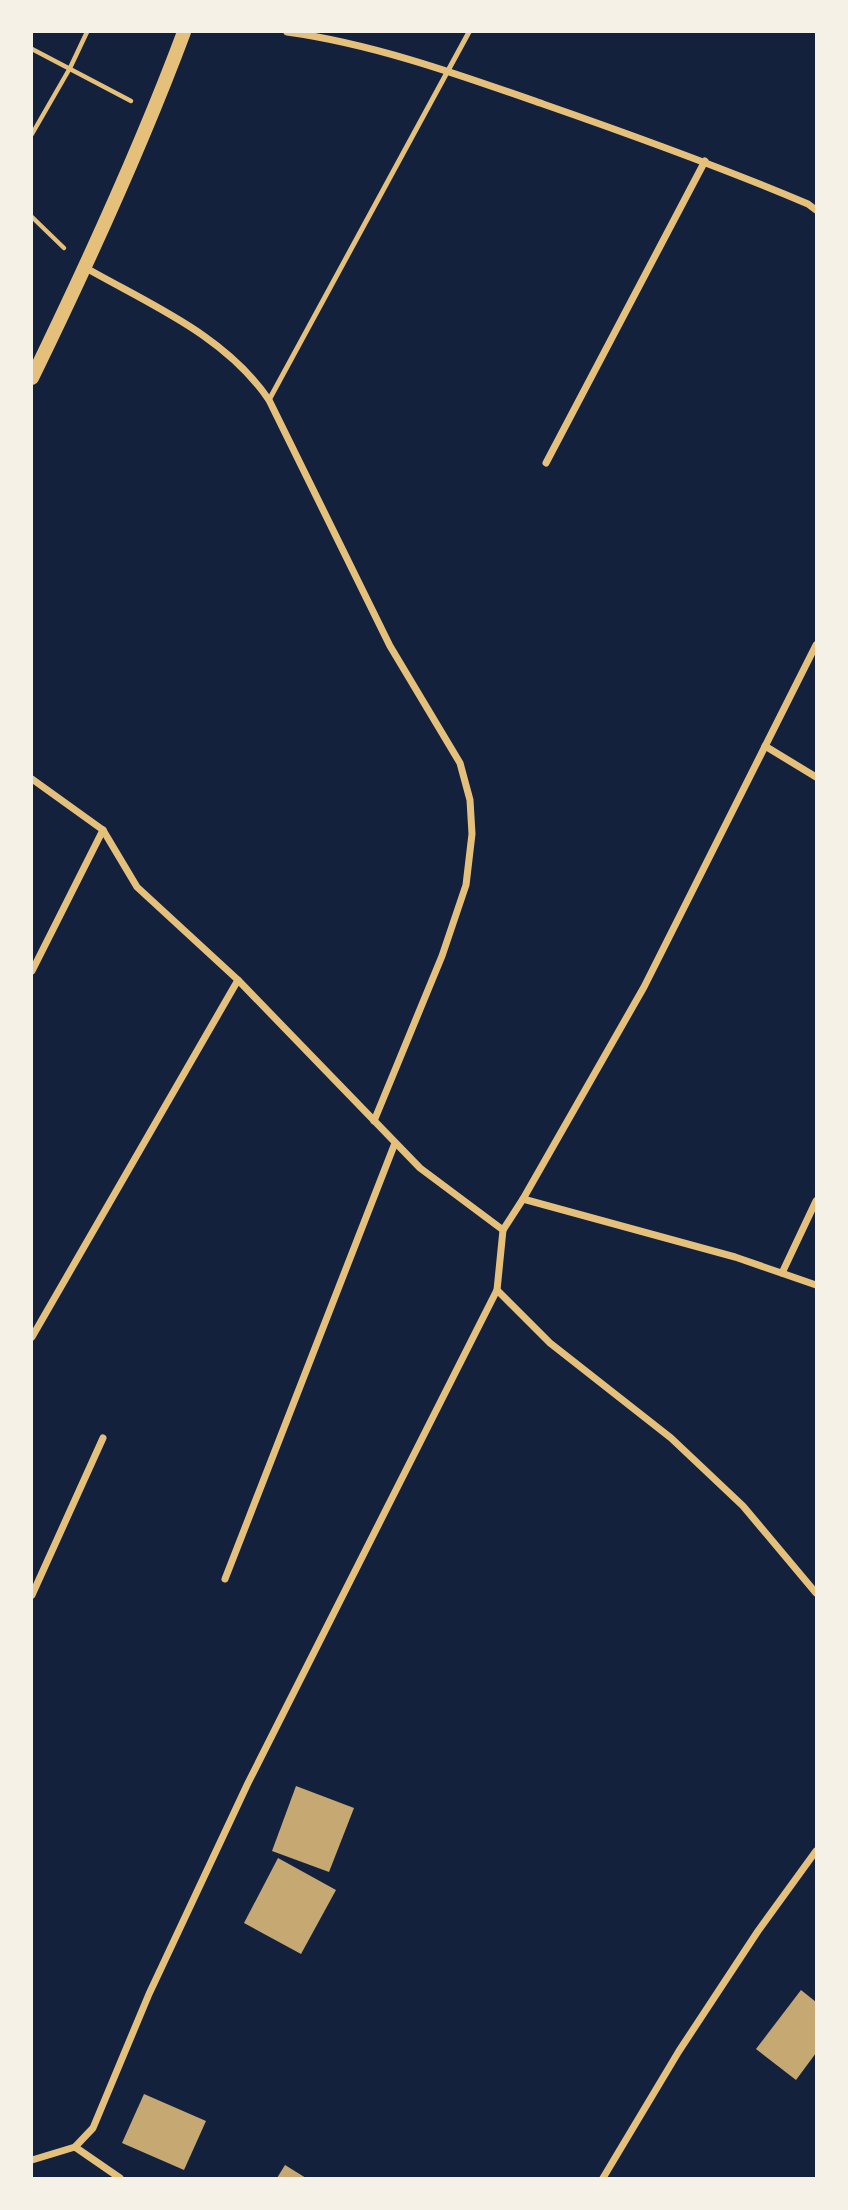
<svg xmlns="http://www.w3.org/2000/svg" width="848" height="2210" viewBox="0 0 848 2210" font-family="'Archivo Narrow',sans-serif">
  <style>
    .building { fill: #c6a872 }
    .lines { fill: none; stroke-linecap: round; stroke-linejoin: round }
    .path { stroke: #e5c07b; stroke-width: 4.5 }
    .service { stroke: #e5c07b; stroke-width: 5 }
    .minor { stroke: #e5c07b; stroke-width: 7 }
    .secondary { stroke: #e5c07b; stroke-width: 14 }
  </style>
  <rect width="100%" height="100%" fill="#14213d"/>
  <g class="building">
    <polygon points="296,1786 354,1808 329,1872 272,1851"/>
    <polygon points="278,1858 336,1890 301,1954 244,1923"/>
    <polygon points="801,1990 816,2002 816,2053 796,2080 756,2049"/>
    <polygon points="144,2094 206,2121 184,2170 122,2143"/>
    <polygon points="285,2165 306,2178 277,2178"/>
  </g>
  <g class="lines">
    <g class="path">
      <polyline points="32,49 131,101"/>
      <polyline points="32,134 70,68 87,32"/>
      <polyline points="32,217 64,248"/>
    </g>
    <polyline class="service" points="269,400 469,32"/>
    <g class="minor">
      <path d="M287,32C374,44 460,75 543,104C632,135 721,167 808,204L816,210"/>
      <path d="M86,268C151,305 226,336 269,400L390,646L460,763L470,800L472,834L466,885L442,956L374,1121"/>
      <polyline points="546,463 705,161"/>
      <polyline points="765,746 816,777"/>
      <polyline points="32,779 103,830 137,887 238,980 420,1168 503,1230 497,1290 550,1343 671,1438 743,1506 816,1593"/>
      <polyline points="32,971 103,830"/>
      <polyline points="523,1199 644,987 816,645"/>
      <polyline points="503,1230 523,1199 735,1257 816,1285"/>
      <polyline points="782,1273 816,1201"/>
      <polyline points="32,1337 238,980"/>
      <polyline points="225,1579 395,1143"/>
      <polyline points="32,1595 103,1438"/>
      <polyline points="75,2147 120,2178"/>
      <polyline points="32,2160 75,2147 93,2128 149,1994 248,1783 497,1290"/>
      <polyline points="603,2178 679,2051 758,1931 816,1851"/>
    </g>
    <path class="secondary" d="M32,378C87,265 140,150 184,32"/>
  </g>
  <rect width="848" height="2210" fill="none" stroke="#f6f1e7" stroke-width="66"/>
</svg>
